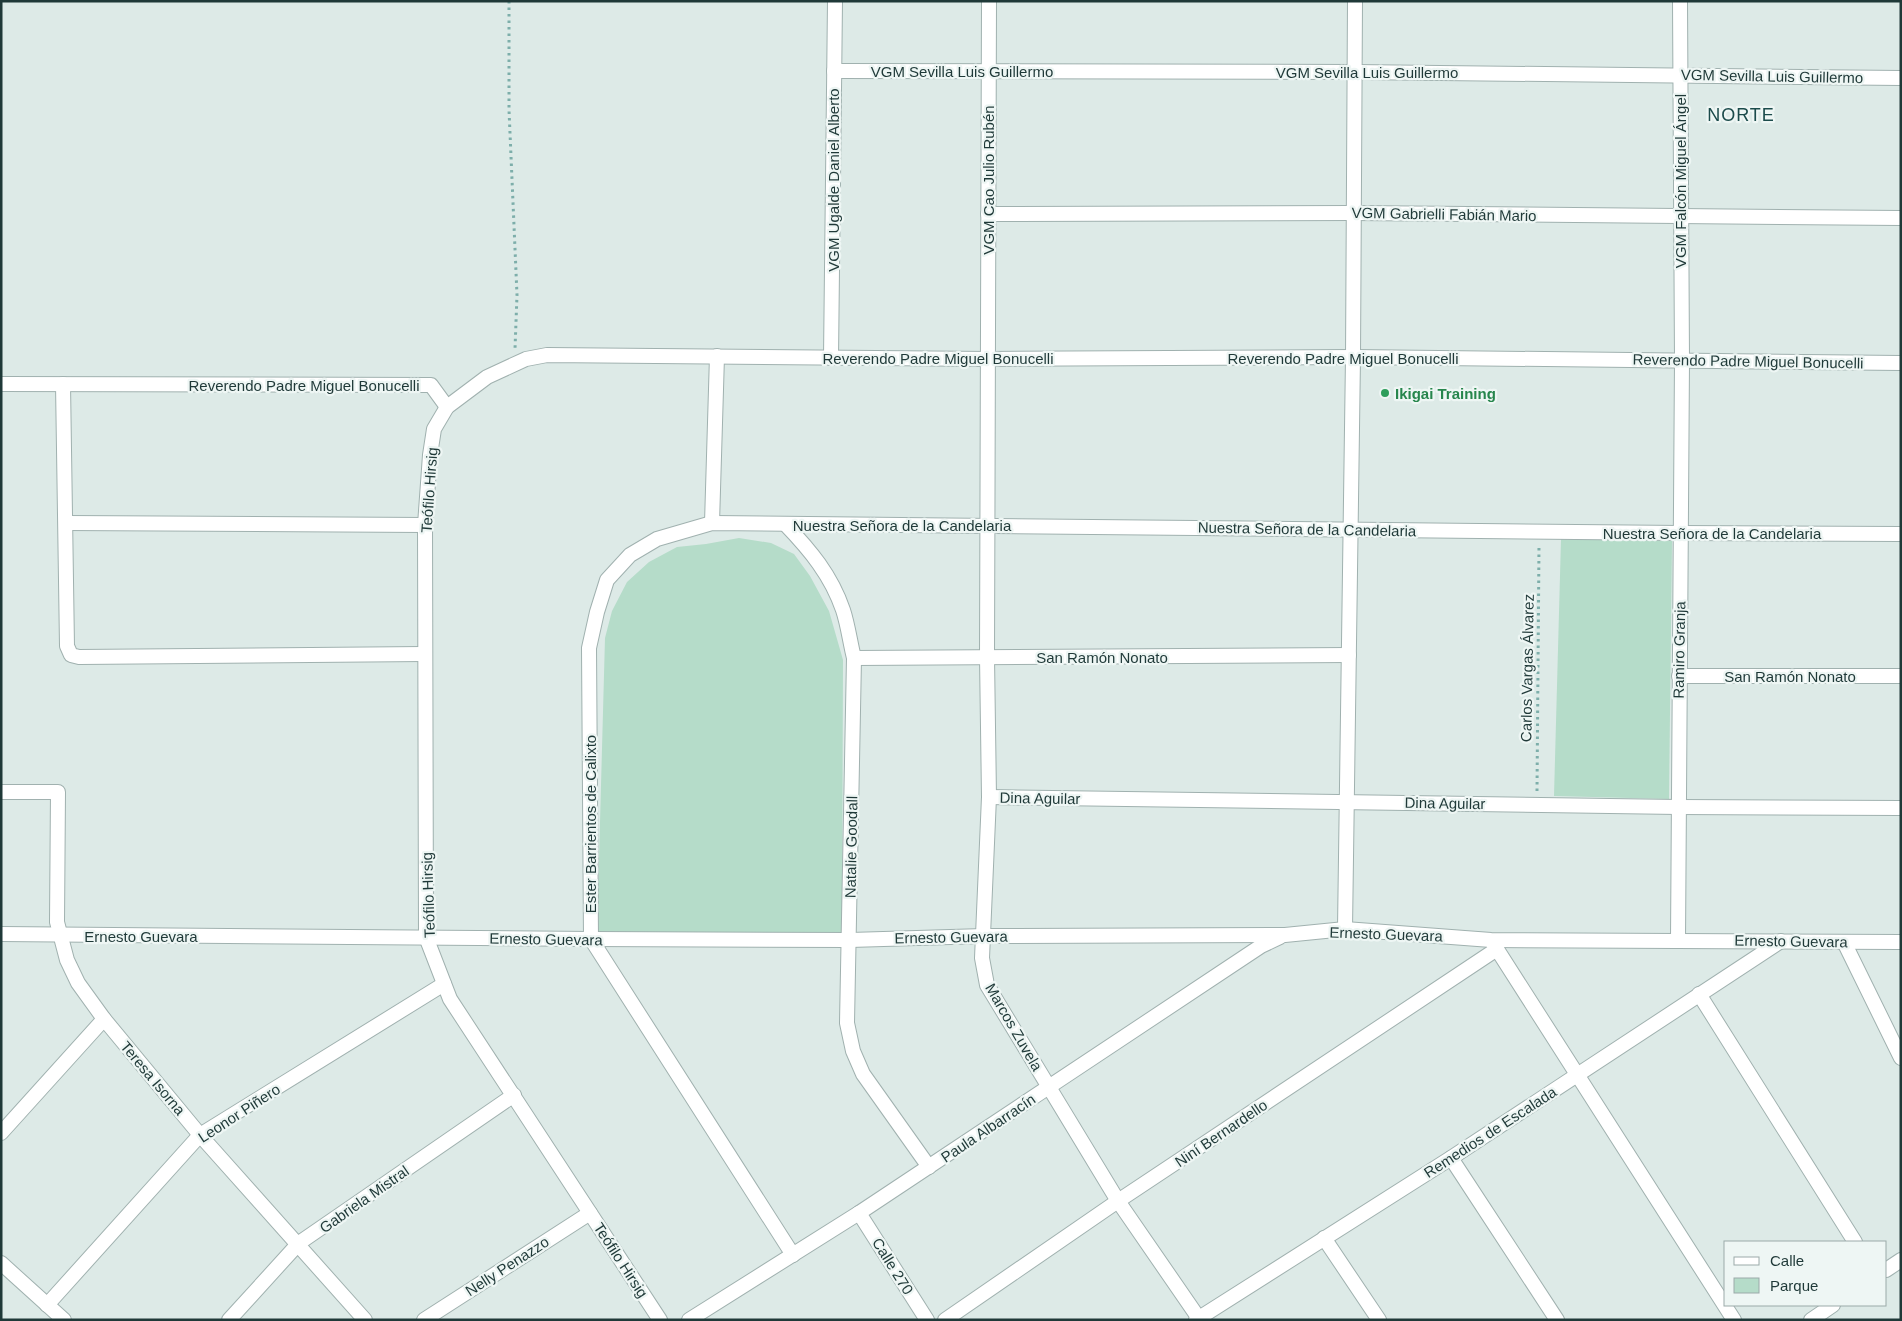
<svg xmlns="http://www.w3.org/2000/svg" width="1902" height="1321" viewBox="0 0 1902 1321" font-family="Helvetica,sans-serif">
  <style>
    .green { fill: #b5dcc9 }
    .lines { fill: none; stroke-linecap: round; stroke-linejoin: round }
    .minor-casing { stroke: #a0b1af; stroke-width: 16 }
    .path { stroke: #7daeaa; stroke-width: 3; stroke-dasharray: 2.5 4; stroke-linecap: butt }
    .minor { stroke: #fff; stroke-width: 14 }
    .leisure-dot { fill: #2e9e5b; stroke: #eef6f4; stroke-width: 2 }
    .labels { text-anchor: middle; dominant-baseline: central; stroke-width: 4.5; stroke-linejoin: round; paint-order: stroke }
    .street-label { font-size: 15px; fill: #1f3938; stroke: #eef6f4 }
    .leisure-label { font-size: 15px; font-weight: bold; fill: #27864d; stroke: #eef6f4; text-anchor: start }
    .quarter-label { font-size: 18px; letter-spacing: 1px; fill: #1b4b4b; stroke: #eef6f4 }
  </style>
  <rect width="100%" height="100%" fill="#ddeae7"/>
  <g class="green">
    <polygon points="739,538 771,543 794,554 810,576 829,611 843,660 842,935 597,933 605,638 612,611 627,582 649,562 677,547 706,544"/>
    <polygon points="1561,539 1672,541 1669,799 1554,796"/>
  </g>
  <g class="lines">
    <g class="minor-casing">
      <g id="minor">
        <polyline points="989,1 987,657 989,797 982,958 987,985 1118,1201 1200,1320"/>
        <polyline points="834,71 1354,72 1901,78"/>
        <polyline points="988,214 1353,213 1901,218"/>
        <polyline points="831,358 835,1"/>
        <polyline points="1,384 431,385 447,407"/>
        <polyline points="63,384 67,646 71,655 79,657 424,654"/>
        <polyline points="66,523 425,525"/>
        <polyline points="712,523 717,356"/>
        <path d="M785,524C810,550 831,575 843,610C848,625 850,642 854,658L847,1023L853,1051L863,1074L929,1167"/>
        <polyline points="854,658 1349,655"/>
        <polyline points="1679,676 1901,676"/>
        <polyline points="1,792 58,792 57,922 67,960 78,983 104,1019 200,1135 365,1320"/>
        <polyline points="989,797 1678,807 1901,808"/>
        <polyline points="1345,929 1353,357 1355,1"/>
        <polyline points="1,934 591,939 850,940 984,936 1285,935 1345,929 1491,940 1901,942"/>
        <polyline points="1678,940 1682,361 1680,1"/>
        <polyline points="1844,942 1901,1058"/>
        <polyline points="1493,943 1734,1320"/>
        <polyline points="1699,994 1855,1242"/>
        <polyline points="1,1133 104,1019"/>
        <polyline points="1451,1158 1557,1320"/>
        <polyline points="859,1213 927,1320"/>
        <polyline points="1324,1238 1379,1320"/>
        <polyline points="793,1255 591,939 589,648 597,612 607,580 630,555 657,539 712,523 1681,533 1901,534"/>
        <polyline points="1,1263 64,1320"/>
        <polyline points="1886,1270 1901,1260"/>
        <polyline points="47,1305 200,1135 444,984"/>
        <polyline points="229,1320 299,1243 514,1095"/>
        <polyline points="424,1320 590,1213"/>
        <polyline points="660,1320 450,999 426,937 425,525 430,455 434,429 447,407 487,377 526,359 547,355 988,359 1353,357 1901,363"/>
        <polyline points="689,1320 859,1213 1261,946 1280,937"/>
        <polyline points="945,1320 1118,1201 1497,949"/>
        <polyline points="1196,1320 1451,1158 1781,941"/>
        <polyline points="1811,1320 1833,1305"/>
      </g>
    </g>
    <g class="path">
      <polyline points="509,1 509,110 517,295 515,349"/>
      <polyline points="1537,791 1539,545"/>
    </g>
    <use href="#minor" class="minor"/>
  </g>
  <circle class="leisure-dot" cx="1385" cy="393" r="5"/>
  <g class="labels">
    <g class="street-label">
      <text x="962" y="71">VGM Sevilla Luis Guillermo</text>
      <text x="1367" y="72">VGM Sevilla Luis Guillermo</text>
      <text transform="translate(1772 76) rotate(1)">VGM Sevilla Luis Guillermo</text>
      <text transform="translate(833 180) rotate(-90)">VGM Ugalde Daniel Alberto</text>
      <text transform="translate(988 180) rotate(-90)">VGM Cao Julio Rubén</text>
      <text transform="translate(1680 181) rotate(-90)">VGM Falcón Miguel Ángel</text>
      <text transform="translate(1444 214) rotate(1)">VGM Gabrielli Fabián Mario</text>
      <text x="938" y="358">Reverendo Padre Miguel Bonucelli</text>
      <text x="1343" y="358">Reverendo Padre Miguel Bonucelli</text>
      <text transform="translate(1748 361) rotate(1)">Reverendo Padre Miguel Bonucelli</text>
      <text x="304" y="385">Reverendo Padre Miguel Bonucelli</text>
      <text transform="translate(429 490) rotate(-86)">Teófilo Hirsig</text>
      <text x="902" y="525">Nuestra Señora de la Candelaria</text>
      <text transform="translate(1307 529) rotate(1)">Nuestra Señora de la Candelaria</text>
      <text x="1712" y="533">Nuestra Señora de la Candelaria</text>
      <text transform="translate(1679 650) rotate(-89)">Ramiro Granja</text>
      <text x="1102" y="657">San Ramón Nonato</text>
      <text transform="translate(1527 668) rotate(-89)">Carlos Vargas Álvarez</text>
      <text x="1790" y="676">San Ramón Nonato</text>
      <text transform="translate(1040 798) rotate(1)">Dina Aguilar</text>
      <text transform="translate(1445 803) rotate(1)">Dina Aguilar</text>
      <text transform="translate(590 824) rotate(-90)">Ester Barrientos de Calixto</text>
      <text transform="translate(851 847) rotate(-89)">Natalie Goodall</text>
      <text transform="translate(428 895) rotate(-92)">Teófilo Hirsig</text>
      <text transform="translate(1386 934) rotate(2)">Ernesto Guevara</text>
      <text x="141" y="936">Ernesto Guevara</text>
      <text transform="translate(951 937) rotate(-1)">Ernesto Guevara</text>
      <text transform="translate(546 939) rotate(1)">Ernesto Guevara</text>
      <text transform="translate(1791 941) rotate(1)">Ernesto Guevara</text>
      <text transform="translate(1014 1027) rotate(60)">Marcos Zuvela</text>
      <text transform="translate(153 1078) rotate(50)">Teresa Isorna</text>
      <text transform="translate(239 1113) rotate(-33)">Leonor Piñero</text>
      <text transform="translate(988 1128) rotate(-34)">Paula Albarracín</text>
      <text transform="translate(1490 1132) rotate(-33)">Remedios de Escalada</text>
      <text transform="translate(1221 1133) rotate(-34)">Niní Bernardello</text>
      <text transform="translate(364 1199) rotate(-35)">Gabriela Mistral</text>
      <text transform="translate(621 1260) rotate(57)">Teófilo Hirsig</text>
      <text transform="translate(507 1266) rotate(-33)">Nelly Penazzo</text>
      <text transform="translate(893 1266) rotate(58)">Calle 270</text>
    </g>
    <g class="leisure-label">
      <text x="1395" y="393">Ikigai Training</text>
    </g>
    <g class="quarter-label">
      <text x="1741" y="115">NORTE</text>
    </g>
  </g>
  <rect width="1902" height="1321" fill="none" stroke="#1f3938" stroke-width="5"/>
  <rect x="1724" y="1241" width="162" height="65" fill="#eef6f4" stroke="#9baaa9"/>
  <rect x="1734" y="1257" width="25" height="8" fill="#ffffff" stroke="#9baaa9"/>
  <text x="1770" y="1266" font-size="15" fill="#1f3938">Calle</text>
  <rect x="1734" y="1278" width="25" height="15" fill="#b5dcc9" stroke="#9baaa9"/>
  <text x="1770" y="1291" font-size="15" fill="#1f3938">Parque</text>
</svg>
